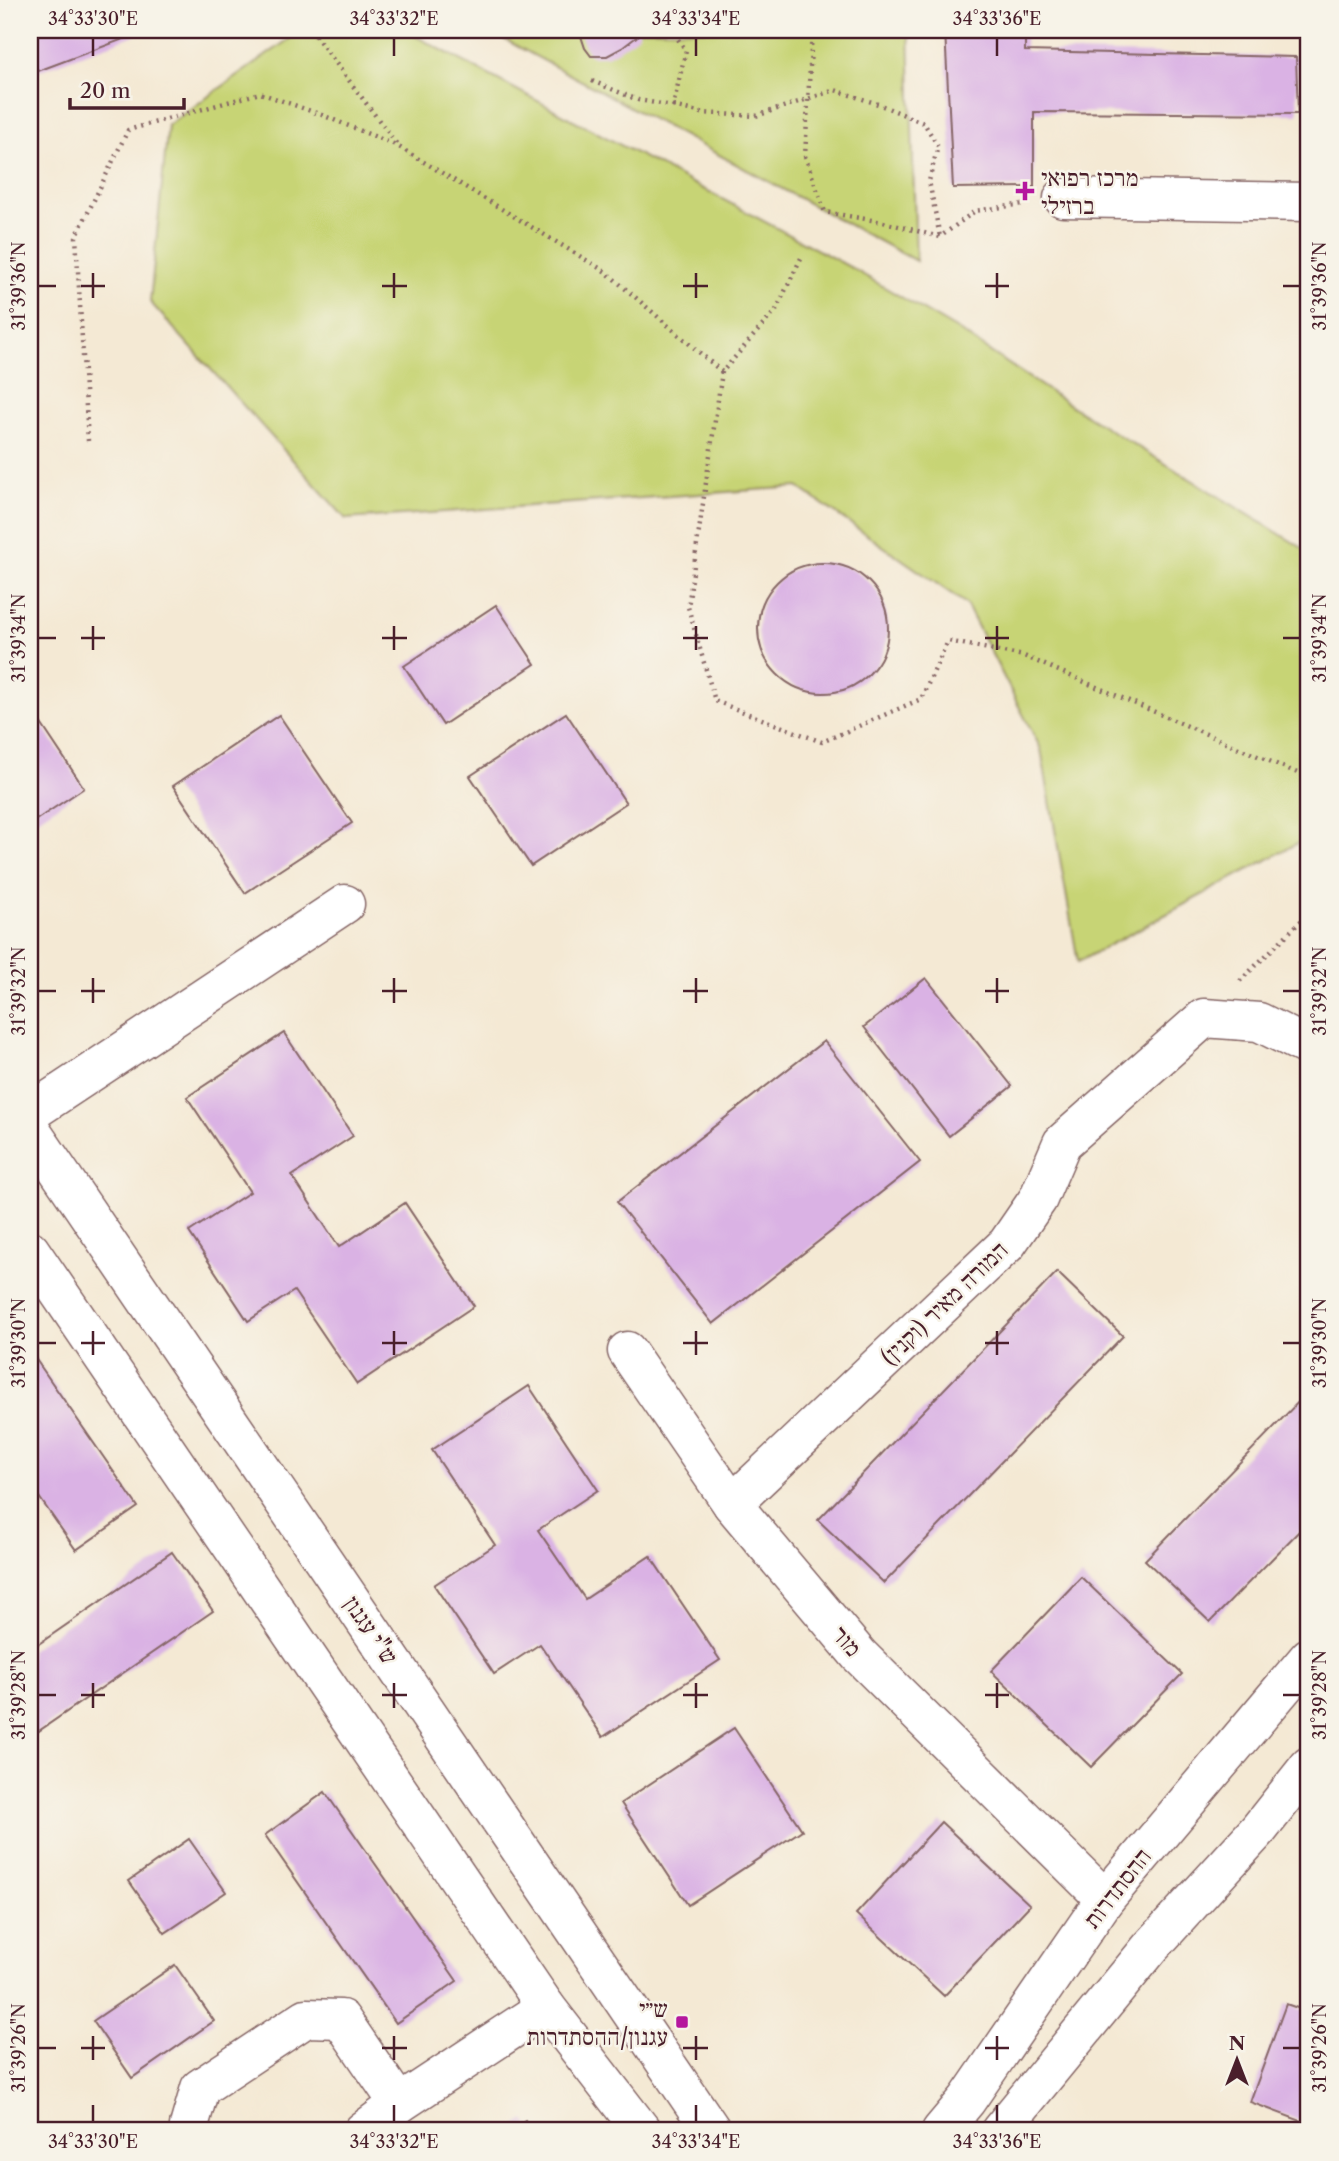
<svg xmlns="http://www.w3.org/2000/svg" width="1339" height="2161" viewBox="0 0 1339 2161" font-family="'Libre Caslon Text','Frank Ruhl Libre',serif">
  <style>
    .green { fill: #c7d475; stroke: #887a50; stroke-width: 2 }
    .building { fill: #dab2e4 }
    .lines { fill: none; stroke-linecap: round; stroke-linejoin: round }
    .street-casing { stroke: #866666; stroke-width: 41 }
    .secondary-casing { stroke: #866666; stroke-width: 41 }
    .path { stroke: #866666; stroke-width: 4.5; stroke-dasharray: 2 5; stroke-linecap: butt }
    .street { stroke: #fff; stroke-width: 38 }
    .secondary { stroke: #fff; stroke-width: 38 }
    .ticks { fill: none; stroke: #4a1f2b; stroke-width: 2.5 }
    .poi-dot { fill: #b5179e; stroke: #f7f3e8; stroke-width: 2.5 }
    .labels { text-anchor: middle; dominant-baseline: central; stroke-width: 5; stroke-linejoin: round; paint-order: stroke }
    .poi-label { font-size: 24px; fill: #4a1f2b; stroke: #f7f3e8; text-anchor: start }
    .street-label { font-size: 24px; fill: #4a1f2b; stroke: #f7f3e8 }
    .neatline { fill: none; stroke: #4a1f2b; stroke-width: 2.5 }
    .ticks-label { font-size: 18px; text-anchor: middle; fill: #4a1f2b }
  </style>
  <rect width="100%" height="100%" fill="#f7f3e8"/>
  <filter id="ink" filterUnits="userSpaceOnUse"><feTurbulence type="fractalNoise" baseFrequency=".0143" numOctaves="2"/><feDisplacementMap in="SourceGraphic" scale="14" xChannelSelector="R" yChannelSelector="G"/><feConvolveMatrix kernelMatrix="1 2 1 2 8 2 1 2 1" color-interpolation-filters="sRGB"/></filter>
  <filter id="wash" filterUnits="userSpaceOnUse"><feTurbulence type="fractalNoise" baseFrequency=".00686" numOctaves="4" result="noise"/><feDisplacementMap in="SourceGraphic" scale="28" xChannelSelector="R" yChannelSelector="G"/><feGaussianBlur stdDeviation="1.57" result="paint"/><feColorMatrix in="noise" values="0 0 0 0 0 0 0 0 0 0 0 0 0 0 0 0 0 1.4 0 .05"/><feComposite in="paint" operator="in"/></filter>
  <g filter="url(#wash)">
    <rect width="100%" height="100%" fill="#f4e9d4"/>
    <g class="green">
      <polygon points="302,30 404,30 850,267 959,331 1073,407 1309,552 1309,837 1078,962 1041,749 966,604 798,487 346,519 150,302 168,125"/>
      <polygon points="487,30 909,30 916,261"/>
    </g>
    <g id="blocks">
      <g class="building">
        <polygon points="30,30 136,30 137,34 30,74"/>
        <polygon points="579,30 639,30 639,35 622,48 607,56 591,56 585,48"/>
        <polygon points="945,30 1025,30 1025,51 1296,57 1298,114 1034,112 1034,187 953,188"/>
        <circle cx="823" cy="628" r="65"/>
        <polygon points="496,605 535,664 443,725 404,666"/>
        <polygon points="30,707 84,788 30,824"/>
        <polygon points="566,713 626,803 531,866 470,776"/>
        <polygon points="279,715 352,823 245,893 173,786"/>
        <polygon points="926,978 1012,1086 949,1136 864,1027"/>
        <polygon points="284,1033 353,1136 292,1176 339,1247 405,1203 474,1306 357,1384 294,1291 248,1321 189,1232 250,1192 187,1097"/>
        <polygon points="824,1041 920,1162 713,1324 617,1202"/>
        <polygon points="1057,1272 1123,1336 884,1583 818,1520"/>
        <polygon points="30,1351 138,1507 76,1550 30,1484"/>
        <polygon points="529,1386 598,1490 538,1530 585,1599 650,1556 720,1660 603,1737 540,1644 494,1674 434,1585 495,1545 432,1450"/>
        <polygon points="1309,1391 1309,1521 1210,1622 1145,1560"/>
        <polygon points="172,1552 213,1611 30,1737 30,1650"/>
        <polygon points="1081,1577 1182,1674 1091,1767 991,1671"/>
        <polygon points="734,1728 802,1830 688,1905 621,1803"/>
        <polygon points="325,1792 457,1981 396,2023 265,1835"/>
        <polygon points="941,1822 1030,1905 944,1996 856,1914"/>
        <polygon points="189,1839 226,1892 165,1933 129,1881"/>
        <polygon points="175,1965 214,2021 132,2078 93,2021"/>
        <polygon points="1286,2004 1309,2012 1309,2124 1250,2102"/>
        <polygon points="525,2120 533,2131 508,2131"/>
      </g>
    </g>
  </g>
  <g filter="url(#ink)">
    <use href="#blocks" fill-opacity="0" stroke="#866666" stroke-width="2"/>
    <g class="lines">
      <g class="street-casing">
        <g id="street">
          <polyline points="1063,198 1309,202"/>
          <polyline points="30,1113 345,904"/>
          <polyline points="627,1351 732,1504 859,1655 1105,1899"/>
          <polyline points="732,1504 1007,1244 1038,1199 1062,1143 1204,1018 1259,1022 1309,1047"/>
          <polyline points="192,2131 189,2126 200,2088 306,2018 341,2019 399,2104"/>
          <polyline points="363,2131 399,2104 546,2007"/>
        </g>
      </g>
      <g class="secondary-casing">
        <g id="secondary">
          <polyline points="30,1129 712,2131"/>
          <polyline points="30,1250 546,2007 642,2131"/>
          <polyline points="941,2131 967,2100 1105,1899 1309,1657"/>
          <polyline points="1000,2131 1150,1948 1259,1829 1309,1766"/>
        </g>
      </g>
      <g class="path">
        <polyline points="311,30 399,147 606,272 722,372 776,310 803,254"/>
        <polyline points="812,30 805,156 825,212 883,222 940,237 975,211 1024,204"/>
        <polyline points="592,81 638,100 673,106 686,50 671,30"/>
        <polyline points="673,106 702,113 756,116 835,90 878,104 924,123 938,146 929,181 940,237"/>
        <polyline points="722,372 688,607 715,701 822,742 921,699 948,641 1024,656 1309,778"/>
        <polyline points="88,441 76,237 128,130 260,93 322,115 398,146"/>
        <polyline points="1240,981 1309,913"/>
      </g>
      <use href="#street" class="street"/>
      <use href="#secondary" class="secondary"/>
    </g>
  </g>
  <path class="ticks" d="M93,38V56M394,38V56M696,38V56M997,38V56M93,273V298M394,273V298M696,273V298M997,273V298M38,286H56M81,286H105M382,286H407M683,286H708M985,286H1009M1283,286H1300M93,626V650M394,626V650M696,626V650M997,626V650M38,638H56M81,638H105M382,638H407M683,638H708M985,638H1009M1283,638H1300M93,978V1003M394,978V1003M696,978V1003M997,978V1003M38,991H56M81,991H105M382,991H407M683,991H708M985,991H1009M1283,991H1300M93,1331V1355M394,1331V1355M696,1331V1355M997,1331V1355M38,1343H56M81,1343H105M382,1343H407M683,1343H708M985,1343H1009M1283,1343H1300M93,1683V1708M394,1683V1708M696,1683V1708M997,1683V1708M38,1695H56M81,1695H105M382,1695H407M683,1695H708M985,1695H1009M1283,1695H1300M93,2036V2060M394,2036V2060M696,2036V2060M997,2036V2060M38,2048H56M81,2048H105M382,2048H407M683,2048H708M985,2048H1009M1283,2048H1300M93,2105V2122M394,2105V2122M696,2105V2122M997,2105V2122"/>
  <g class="poi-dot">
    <path d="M1021.5 180.5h7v7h7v7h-7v7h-7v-7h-7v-7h7z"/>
    <rect x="675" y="2015" width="14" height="14" rx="3.5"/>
  </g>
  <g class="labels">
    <g class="poi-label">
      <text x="1041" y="177">מרכז רפואי<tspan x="1041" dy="28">ברזילי</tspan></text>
      <text x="668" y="2008" text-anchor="end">ש״י<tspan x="668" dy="28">עגנון/ההסתדרות</tspan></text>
    </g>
    <g class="street-label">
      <text transform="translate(944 1303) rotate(-44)">המורה מאיר (וקנין)</text>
      <text transform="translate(371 1630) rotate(56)">ש"י עגנון</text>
      <text transform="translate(847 1641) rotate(49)">מור</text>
      <text transform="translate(1117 1888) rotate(-52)">ההסתדרות</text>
    </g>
  </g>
  <rect width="1339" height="2161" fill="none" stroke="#f7f3e8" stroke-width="77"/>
  <g transform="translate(1237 2060)" stroke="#f7f3e8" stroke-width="5" paint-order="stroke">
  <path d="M0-5L12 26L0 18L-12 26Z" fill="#4a1f2b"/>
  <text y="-10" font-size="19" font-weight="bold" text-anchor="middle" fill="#4a1f2b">N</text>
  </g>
  <path d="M70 98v10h114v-10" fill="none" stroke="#4a1f2b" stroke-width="3.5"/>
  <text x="80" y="98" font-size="21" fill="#4a1f2b" stroke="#f7f3e8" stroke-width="5" paint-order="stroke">20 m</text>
  <rect x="38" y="38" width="1262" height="2084" class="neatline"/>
  <g class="ticks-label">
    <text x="93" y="25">34°33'30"E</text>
    <text x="394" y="25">34°33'32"E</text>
    <text x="696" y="25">34°33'34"E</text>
    <text x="997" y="25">34°33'36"E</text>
    <text transform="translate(19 286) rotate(-90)" y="6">31°39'36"N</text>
    <text transform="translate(1320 286) rotate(-90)" y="6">31°39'36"N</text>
    <text transform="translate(19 638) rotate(-90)" y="6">31°39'34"N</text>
    <text transform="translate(1320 638) rotate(-90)" y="6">31°39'34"N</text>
    <text transform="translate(19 991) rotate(-90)" y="6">31°39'32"N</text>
    <text transform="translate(1320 991) rotate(-90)" y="6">31°39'32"N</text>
    <text transform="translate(19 1343) rotate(-90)" y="6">31°39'30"N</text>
    <text transform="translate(1320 1343) rotate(-90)" y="6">31°39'30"N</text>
    <text transform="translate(19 1695) rotate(-90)" y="6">31°39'28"N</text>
    <text transform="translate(1320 1695) rotate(-90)" y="6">31°39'28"N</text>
    <text transform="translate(19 2048) rotate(-90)" y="6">31°39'26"N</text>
    <text transform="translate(1320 2048) rotate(-90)" y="6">31°39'26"N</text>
    <text x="93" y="2148">34°33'30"E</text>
    <text x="394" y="2148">34°33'32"E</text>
    <text x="696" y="2148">34°33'34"E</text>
    <text x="997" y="2148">34°33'36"E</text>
  </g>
</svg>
